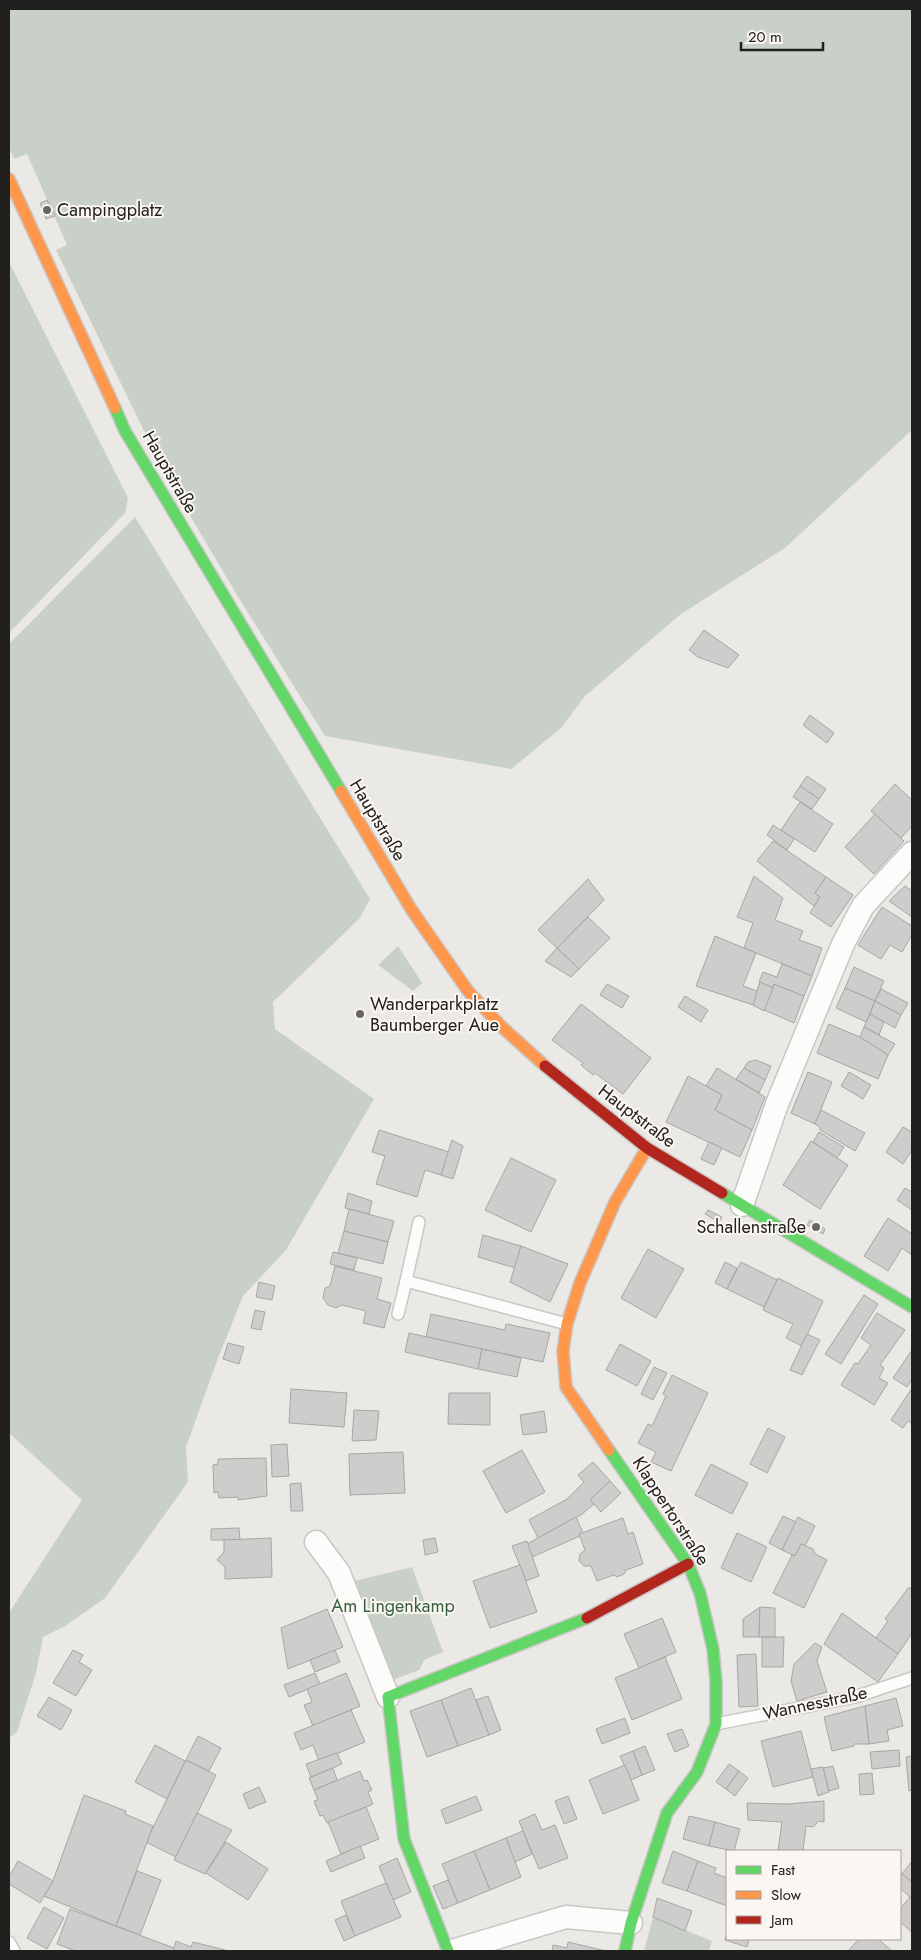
<svg xmlns="http://www.w3.org/2000/svg" width="921" height="1960" viewBox="0 0 921 1960" font-family="Jost,sans-serif">
  <style>
    .green { fill: #c8d0c7 }
    .building { fill: #cfcdcb; stroke: #a8a6a4 }
    .lines { fill: none; stroke-linecap: round; stroke-linejoin: round }
    .lane-casing { stroke: #c9c7c5; stroke-width: 14 }
    .street-casing { stroke: #c9c7c5; stroke-width: 25 }
    .fast-casing { stroke: #c9c7c5; stroke-width: 14 }
    .slow-casing { stroke: #c9c7c5; stroke-width: 14 }
    .jam-casing { stroke: #c9c7c5; stroke-width: 14 }
    .lane { stroke: #fcfcfb; stroke-width: 11 }
    .street { stroke: #fcfcfb; stroke-width: 22 }
    .fast { stroke: #63d668; stroke-width: 11 }
    .slow { stroke: #ff974d; stroke-width: 11 }
    .jam { stroke: #b3261e; stroke-width: 11 }
    .poi-dot { fill: #686665; stroke: #faf6f2; stroke-width: 2 }
    .labels { text-anchor: middle; dominant-baseline: central; stroke-width: 4; stroke-linejoin: round; paint-order: stroke }
    .poi-label { font-size: 18px; fill: #22201f; stroke: #faf6f2; text-anchor: start }
    .street-label { font-size: 18px; fill: #22201f; stroke: #faf6f2 }
    .park-label { font-size: 18px; fill: #365f3e; stroke: #faf6f2 }
  </style>
  <rect width="100%" height="100%" fill="#ebe9e6"/>
  <g class="green">
    <polygon points="9,9 912,9 912,430 785,548 681,614 585,696 561,728 511,769 325,736 237,595 163,470 56,250 67,245 27,154 14,159 9,147"/>
    <polygon points="9,262 128,498 125,513 9,633"/>
    <polygon points="135,517 370,899 360,918 273,1002 275,1029 374,1099 286,1250 243,1296 217,1361 186,1447 188,1482 105,1598 65,1626 43,1637 36,1673 17,1732 9,1738 9,1613 82,1500 9,1433 9,644"/>
    <polygon points="398,946 422,983 413,991 378,965"/>
    <polygon points="412,1567 443,1652 424,1660 419,1670 390,1681 350,1582"/>
    <polygon points="653,1917 712,1941 709,1951 644,1951"/>
  </g>
  <g class="building">
    <polygon points="47,200 55,216 46,219 40,203"/>
    <polygon points="704,630 739,655 728,668 698,657 689,650"/>
    <polygon points="810,715 834,733 827,743 803,725"/>
    <polygon points="807,776 826,789 819,799 800,786"/>
    <polygon points="895,784 912,800 912,826 901,838 871,811"/>
    <polygon points="800,786 819,799 812,809 793,797"/>
    <polygon points="800,802 833,824 815,852 781,830"/>
    <polygon points="875,814 904,841 874,874 845,847"/>
    <polygon points="773,825 794,839 787,850 767,835"/>
    <polygon points="773,841 826,877 815,893 820,897 814,906 757,861"/>
    <polygon points="754,876 783,898 775,920 803,931 799,940 822,948 812,976 744,948 753,923 737,917"/>
    <polygon points="826,877 853,895 831,927 810,913 820,897 815,893"/>
    <polygon points="588,879 604,900 557,948 538,930"/>
    <polygon points="905,886 912,891 912,917 889,901"/>
    <polygon points="882,907 912,926 912,935 902,952 890,945 881,959 858,945"/>
    <polygon points="588,917 610,938 579,969 557,948"/>
    <polygon points="715,936 756,953 743,986 757,991 760,982 773,988 774,984 804,996 794,1023 753,1005 696,986"/>
    <polygon points="557,948 579,969 571,977 545,961"/>
    <polygon points="782,964 812,976 804,996 774,984 773,988 759,982 763,972 777,977"/>
    <polygon points="854,967 884,981 875,1001 845,988"/>
    <polygon points="760,982 773,988 764,1011 753,1005"/>
    <polygon points="607,984 629,996 622,1008 600,995"/>
    <polygon points="845,988 875,1001 866,1022 836,1008"/>
    <polygon points="881,989 908,1003 901,1015 875,1001"/>
    <polygon points="685,996 708,1010 701,1022 678,1007"/>
    <polygon points="875,1001 901,1015 895,1028 870,1014"/>
    <polygon points="581,1004 651,1058 623,1094 595,1073 593,1075 581,1065 583,1063 552,1040"/>
    <polygon points="870,1014 884,1022 879,1035 864,1027"/>
    <polygon points="829,1024 862,1038 888,1055 878,1079 817,1053"/>
    <polygon points="864,1027 895,1044 888,1055 860,1037"/>
    <polygon points="756,1060 771,1066 765,1080 744,1068 748,1062"/>
    <polygon points="717,1068 765,1097 752,1130 715,1110 722,1095 706,1086"/>
    <polygon points="744,1068 765,1080 759,1093 736,1079"/>
    <polygon points="808,1072 832,1082 815,1124 791,1113"/>
    <polygon points="849,1072 871,1085 863,1099 841,1086"/>
    <polygon points="688,1076 722,1095 715,1110 752,1130 740,1157 666,1122"/>
    <polygon points="821,1110 865,1133 855,1151 820,1130 820,1127 815,1124"/>
    <polygon points="903,1127 912,1132 912,1150 903,1164 886,1152"/>
    <polygon points="379,1130 449,1152 441,1175 425,1170 417,1197 376,1184 385,1156 372,1152"/>
    <polygon points="819,1132 844,1147 837,1158 813,1142"/>
    <polygon points="452,1140 463,1146 453,1179 441,1175"/>
    <polygon points="811,1141 848,1165 820,1209 783,1185"/>
    <polygon points="709,1142 722,1148 714,1165 701,1159"/>
    <polygon points="511,1158 556,1180 531,1232 485,1210"/>
    <polygon points="905,1188 912,1192 912,1210 897,1200"/>
    <polygon points="348,1193 372,1201 369,1214 345,1208"/>
    <polygon points="349,1209 394,1221 388,1242 344,1231"/>
    <polygon points="708,1210 722,1217 719,1222 705,1214"/>
    <polygon points="888,1218 912,1234 912,1255 902,1248 888,1271 864,1256"/>
    <polygon points="810,1220 825,1229 823,1234 807,1225"/>
    <polygon points="344,1231 388,1242 383,1264 338,1253"/>
    <polygon points="483,1235 521,1246 515,1268 478,1257"/>
    <polygon points="521,1246 568,1264 550,1302 510,1282"/>
    <polygon points="648,1249 684,1269 656,1318 621,1298"/>
    <polygon points="333,1252 357,1258 354,1270 330,1264"/>
    <polygon points="725,1262 737,1268 727,1289 715,1283"/>
    <polygon points="741,1262 777,1280 764,1307 727,1289"/>
    <polygon points="335,1266 382,1278 377,1299 391,1303 384,1328 363,1323 366,1311 342,1305 336,1308 328,1305 323,1298 325,1288 330,1286"/>
    <polygon points="778,1278 823,1301 802,1346 786,1338 793,1324 763,1310"/>
    <polygon points="259,1282 275,1286 272,1300 256,1297"/>
    <polygon points="864,1295 878,1304 841,1364 825,1354"/>
    <polygon points="255,1310 265,1312 261,1330 251,1328"/>
    <polygon points="877,1313 905,1330 880,1365 884,1368 879,1378 888,1383 874,1405 841,1385 855,1363 858,1364 871,1345 861,1338"/>
    <polygon points="431,1314 505,1330 506,1324 550,1333 543,1362 426,1337"/>
    <polygon points="409,1333 482,1349 478,1369 405,1352"/>
    <polygon points="807,1334 820,1340 802,1375 790,1370"/>
    <polygon points="228,1343 244,1347 239,1364 223,1359"/>
    <polygon points="620,1344 651,1361 637,1386 606,1370"/>
    <polygon points="482,1349 521,1358 517,1377 478,1369"/>
    <polygon points="912,1350 912,1379 907,1387 893,1378"/>
    <polygon points="654,1367 667,1373 653,1400 641,1394"/>
    <polygon points="672,1375 708,1393 671,1471 651,1462 656,1452 638,1443 648,1424 652,1426 666,1396 663,1394"/>
    <polygon points="912,1388 912,1424 908,1421 903,1428 891,1420"/>
    <polygon points="291,1389 347,1393 344,1427 289,1423"/>
    <polygon points="449,1393 490,1393 490,1425 448,1424"/>
    <polygon points="354,1410 379,1411 376,1440 352,1441"/>
    <polygon points="544,1411 547,1432 523,1435 520,1415"/>
    <polygon points="768,1428 785,1437 767,1473 750,1464"/>
    <polygon points="287,1444 289,1476 272,1477 271,1445"/>
    <polygon points="522,1450 545,1492 506,1513 483,1471"/>
    <polygon points="403,1452 405,1493 350,1495 349,1454"/>
    <polygon points="266,1458 267,1496 238,1500 238,1497 219,1498 218,1492 214,1493 213,1465 218,1464 218,1459"/>
    <polygon points="593,1462 610,1481 590,1500 594,1504 581,1515 538,1538 529,1520 567,1499 584,1482 578,1475"/>
    <polygon points="711,1464 748,1483 732,1514 695,1495"/>
    <polygon points="610,1481 621,1493 601,1512 590,1500"/>
    <polygon points="301,1483 303,1511 291,1511 290,1484"/>
    <polygon points="783,1516 796,1522 782,1550 769,1543"/>
    <polygon points="576,1517 583,1533 580,1536 532,1557 527,1544"/>
    <polygon points="798,1517 815,1526 805,1546 801,1544 795,1556 782,1550"/>
    <polygon points="623,1518 628,1534 633,1532 643,1564 626,1570 624,1574 617,1577 614,1575 597,1581 591,1566 584,1566 579,1561 580,1554 585,1550 579,1534"/>
    <polygon points="239,1528 240,1540 211,1540 211,1529"/>
    <polygon points="737,1533 767,1547 751,1582 721,1568"/>
    <polygon points="271,1538 272,1577 225,1579 225,1567 217,1560 224,1552 224,1540"/>
    <polygon points="435,1538 438,1552 425,1555 423,1540"/>
    <polygon points="527,1541 539,1576 526,1581 512,1546"/>
    <polygon points="801,1544 813,1549 815,1554 827,1560 804,1608 773,1593 792,1555 795,1556"/>
    <polygon points="520,1565 537,1612 490,1628 473,1581"/>
    <polygon points="909,1587 912,1590 912,1633 898,1654 876,1638 888,1621 885,1619"/>
    <polygon points="760,1607 759,1637 743,1637 743,1619"/>
    <polygon points="760,1607 775,1608 775,1637 759,1637"/>
    <polygon points="327,1609 343,1647 288,1669 281,1628"/>
    <polygon points="842,1613 898,1654 878,1682 824,1644"/>
    <polygon points="662,1618 676,1652 639,1668 624,1634"/>
    <polygon points="762,1637 784,1637 783,1667 762,1667"/>
    <polygon points="815,1643 822,1647 817,1661 827,1692 797,1701 791,1681 794,1664"/>
    <polygon points="73,1650 83,1655 79,1662 92,1670 76,1696 53,1683"/>
    <polygon points="335,1650 340,1662 315,1672 310,1660"/>
    <polygon points="756,1654 758,1706 739,1707 737,1655"/>
    <polygon points="665,1657 682,1699 632,1720 615,1678"/>
    <polygon points="315,1673 320,1684 289,1697 284,1685"/>
    <polygon points="346,1673 360,1706 313,1726 304,1705 312,1702 307,1689"/>
    <polygon points="471,1688 489,1735 458,1746 441,1700"/>
    <polygon points="488,1696 501,1730 489,1735 476,1700"/>
    <polygon points="49,1697 72,1710 61,1730 37,1716"/>
    <polygon points="896,1698 903,1726 887,1730 889,1741 869,1744 865,1706"/>
    <polygon points="441,1700 458,1746 427,1757 410,1711"/>
    <polygon points="865,1706 869,1744 854,1744 854,1746 832,1751 824,1717"/>
    <polygon points="351,1710 365,1742 319,1761 313,1745 301,1750 294,1733"/>
    <polygon points="625,1718 630,1733 602,1744 596,1729"/>
    <polygon points="682,1729 689,1746 675,1752 667,1734"/>
    <polygon points="801,1731 813,1777 773,1787 761,1741"/>
    <polygon points="198,1736 221,1748 209,1771 186,1760"/>
    <polygon points="155,1745 185,1761 167,1799 135,1782"/>
    <polygon points="645,1746 655,1770 642,1775 633,1751"/>
    <polygon points="899,1750 900,1766 872,1769 870,1752"/>
    <polygon points="633,1751 642,1775 631,1780 620,1756"/>
    <polygon points="337,1753 342,1764 311,1777 306,1764"/>
    <polygon points="912,1756 912,1790 909,1791 906,1757"/>
    <polygon points="186,1760 216,1775 176,1857 146,1842"/>
    <polygon points="729,1764 739,1771 726,1789 716,1782"/>
    <polygon points="625,1765 639,1800 603,1814 589,1780"/>
    <polygon points="833,1766 839,1788 829,1791 823,1768"/>
    <polygon points="823,1767 829,1792 818,1796 811,1769"/>
    <polygon points="333,1768 337,1780 314,1790 309,1778"/>
    <polygon points="360,1771 364,1781 367,1780 372,1790 368,1792 373,1804 327,1823 323,1815 320,1816 314,1801 318,1800 314,1790"/>
    <polygon points="739,1771 748,1778 735,1796 726,1789"/>
    <polygon points="872,1773 874,1794 860,1795 859,1774"/>
    <polygon points="259,1787 266,1802 249,1809 243,1794"/>
    <polygon points="84,1795 126,1811 125,1814 153,1826 116,1926 44,1896 53,1881"/>
    <polygon points="476,1796 482,1810 446,1824 441,1810"/>
    <polygon points="568,1796 577,1819 564,1824 555,1801"/>
    <polygon points="824,1801 824,1822 819,1821 813,1827 806,1826 803,1851 778,1851 782,1822 748,1820 747,1803 787,1804"/>
    <polygon points="366,1807 379,1839 341,1854 328,1822"/>
    <polygon points="197,1813 232,1830 205,1874 174,1860"/>
    <polygon points="535,1814 542,1830 555,1825 568,1858 539,1869 519,1821"/>
    <polygon points="689,1816 715,1822 709,1846 683,1839"/>
    <polygon points="715,1822 740,1829 734,1851 709,1846"/>
    <polygon points="523,1831 532,1854 515,1862 506,1838"/>
    <polygon points="506,1838 521,1877 490,1890 474,1851"/>
    <polygon points="226,1842 268,1869 248,1900 206,1873"/>
    <polygon points="360,1846 365,1858 331,1872 326,1861"/>
    <polygon points="474,1851 490,1890 458,1903 442,1864"/>
    <polygon points="673,1851 698,1861 687,1891 662,1883"/>
    <polygon points="397,1858 411,1892 393,1900 379,1866"/>
    <polygon points="18,1861 53,1881 40,1903 9,1884 9,1877"/>
    <polygon points="698,1861 716,1868 714,1873 727,1878 727,1906 687,1891"/>
    <polygon points="912,1861 912,1882 902,1874"/>
    <polygon points="137,1871 161,1880 140,1935 116,1926"/>
    <polygon points="900,1872 912,1882 912,1899 900,1888"/>
    <polygon points="448,1880 458,1903 443,1909 433,1886"/>
    <polygon points="386,1883 401,1917 355,1936 341,1901"/>
    <polygon points="910,1897 912,1899 912,1932 900,1922 900,1909"/>
    <polygon points="657,1898 692,1911 685,1931 653,1917"/>
    <polygon points="44,1907 64,1918 47,1949 27,1938"/>
    <polygon points="70,1909 174,1948 173,1951 76,1951 57,1944"/>
    <polygon points="346,1915 355,1936 344,1941 335,1920"/>
    <polygon points="727,1932 727,1939 749,1939 747,1947 725,1940"/>
    <polygon points="859,1939 878,1939 892,1951 848,1951"/>
    <polygon points="176,1941 191,1947 193,1942 229,1951 173,1951"/>
    <polygon points="568,1942 606,1951 552,1951 553,1945 567,1948"/>
  </g>
  <g class="lines">
    <g class="lane-casing">
      <g id="lane">
        <polyline points="419,1222 406,1281 567,1324"/>
        <polyline points="398,1314 406,1281"/>
        <polyline points="716,1724 855,1697 912,1678"/>
        <polyline points="9,1942 14,1951"/>
      </g>
    </g>
    <g class="street-casing">
      <g id="street">
        <polyline points="742,1205 777,1104 843,944 863,906 912,853"/>
        <polyline points="316,1542 339,1573 388,1697"/>
        <polyline points="452,1951 566,1917 631,1923"/>
      </g>
    </g>
    <g class="fast-casing">
      <g id="fast">
        <polyline points="115,408 125,431 341,791"/>
        <polyline points="722,1193 912,1307"/>
        <polyline points="609,1450 688,1564 700,1593 713,1649 716,1681 716,1724 697,1772 667,1813 631,1923 625,1951"/>
        <polyline points="448,1951 404,1839 388,1697 587,1618"/>
      </g>
    </g>
    <g class="slow-casing">
      <g id="slow">
        <polyline points="9,179 115,408"/>
        <polyline points="341,791 411,909 468,991 502,1027 545,1066"/>
        <polyline points="609,1450 566,1387 563,1351 567,1324 580,1283 615,1202 647,1148"/>
      </g>
    </g>
    <g class="jam-casing">
      <g id="jam">
        <polyline points="545,1066 647,1148 722,1193"/>
        <polyline points="587,1618 688,1564"/>
      </g>
    </g>
    <use href="#lane" class="lane"/>
    <use href="#street" class="street"/>
    <use href="#fast" class="fast"/>
    <use href="#slow" class="slow"/>
    <use href="#jam" class="jam"/>
  </g>
  <g class="poi-dot">
    <circle cx="47" cy="210" r="5"/>
    <circle cx="360" cy="1014" r="5"/>
    <circle cx="816" cy="1227" r="5"/>
  </g>
  <g class="labels">
    <g class="poi-label">
      <text x="57" y="210">Campingplatz</text>
      <text x="370" y="1004">Wanderparkplatz<tspan x="370" dy="21">Baumberger Aue</tspan></text>
      <text x="806" y="1227" text-anchor="end">Schallenstraße</text>
    </g>
    <g class="street-label">
      <text transform="translate(170 472) rotate(60)">Hauptstraße</text>
      <text transform="translate(378 820) rotate(59)">Hauptstraße</text>
      <text transform="translate(637 1116) rotate(37)">Hauptstraße</text>
      <text transform="translate(671 1511) rotate(57)">Klappertorstraße</text>
      <text transform="translate(815 1703) rotate(-12)">Wannesstraße</text>
    </g>
    <g class="park-label">
      <text x="393" y="1606">Am Lingenkamp</text>
    </g>
  </g>
  <rect width="921" height="1960" fill="none" stroke="#22201f" stroke-width="20"/>
  <rect x="726" y="1850" width="175" height="90" fill="#faf6f2" stroke="#a4a09e"/>
  <rect x="736" y="1866" width="25" height="8" fill="#63d668" stroke="#a4a09e"/>
  <text x="771" y="1875" font-size="15" fill="#22201f">Fast</text>
  <rect x="736" y="1891" width="25" height="8" fill="#ff974d" stroke="#a4a09e"/>
  <text x="771" y="1900" font-size="15" fill="#22201f">Slow</text>
  <rect x="736" y="1916" width="25" height="8" fill="#b3261e" stroke="#a4a09e"/>
  <text x="771" y="1925" font-size="15" fill="#22201f">Jam</text>
  <path d="M741 42v8h82v-8" fill="none" stroke="#22201f" stroke-width="2.5"/>
  <text x="748" y="42" font-size="15" fill="#22201f" stroke="#faf6f2" stroke-width="4" paint-order="stroke">20 m</text>
</svg>
